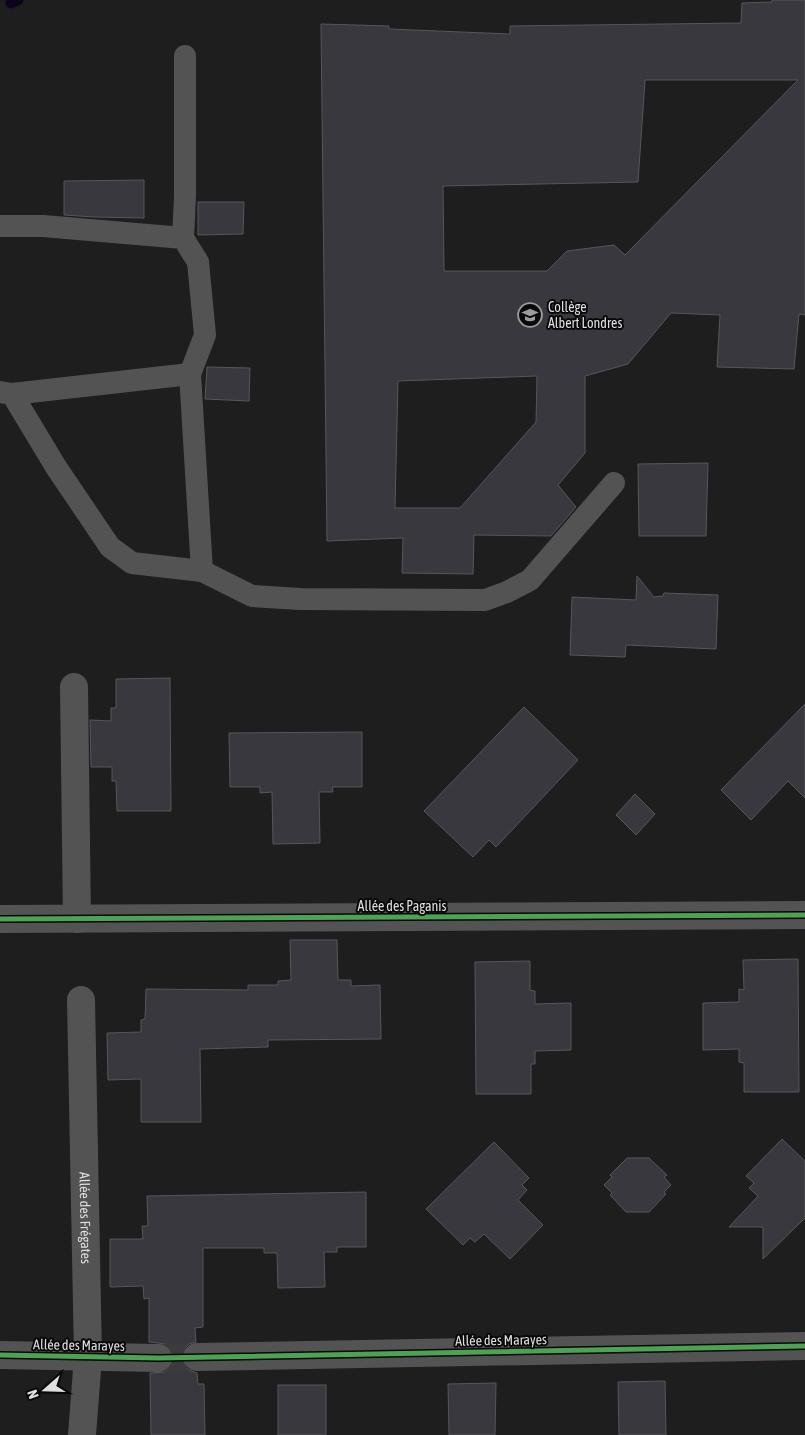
<svg xmlns="http://www.w3.org/2000/svg" width="805" height="1435" viewBox="0 0 805 1435" font-family="'Asap Condensed',sans-serif">
  <style>
    .lines { fill: none; stroke-linecap: round; stroke-linejoin: round }
    .stream { stroke: #0d041b; stroke-width: 11 }
    .building { fill: #3a383f; stroke: #575658; fill-rule: evenodd }
    .minor-tunnel { stroke: #3b3b3c; stroke-width: 28; stroke-dasharray: 28 14; stroke-linecap: butt }
    .service { stroke: #535353; stroke-width: 22 }
    .minor { stroke: #535353; stroke-width: 28 }
    .cycleway-casing { stroke: #080809; stroke-width: 8 }
    .cycleway { stroke: #4ca352; stroke-width: 5 }
    .labels { text-anchor: middle; dominant-baseline: central; stroke-width: 4; stroke-linejoin: round; paint-order: stroke }
    .poi-label { font-size: 14px; fill: #dfdfe1; stroke: #080809; text-anchor: start }
    .street-label { font-size: 14px; fill: #dfdfe1; stroke: #080809 }
  </style>
  <rect width="100%" height="100%" fill="#1e1e1f"/>
  <g class="lines">
    <polyline class="stream" points="11,3 18,0"/>
  </g>
  <g class="building">
    <path d="M772,0H805V315L799,314L794,369L717,367L720,315L671,313L628,364L585,376V453L558,485L576,507L551,536L474,535L473,574L402,573L403,538L327,541L321,24L389,26V29L510,34V26L741,23L742,3L772,2ZM645,80H798L625,255L614,245L567,251L547,271H444L443,186L638,182ZM537,376L536,422L460,508H395L398,381Z"/>
    <polygon points="144,180 144,218 94,217 64,215 64,181"/>
    <polygon points="198,202 244,202 243,234 198,235"/>
    <polygon points="207,367 250,368 249,401 205,399"/>
    <polygon points="708,463 706,536 639,536 638,464"/>
    <polygon points="637,576 654,597 663,596 664,593 718,595 716,649 626,645 625,657 570,655 572,597 636,600"/>
    <polygon points="170,678 171,811 117,811 116,781 112,781 112,767 91,767 90,720 111,721 111,708 116,708 116,679"/>
    <polygon points="805,704 805,798 788,781 751,820 721,790"/>
    <polygon points="524,707 578,760 496,847 489,840 473,857 424,811"/>
    <polygon points="362,732 362,787 332,787 333,792 319,792 320,843 273,844 272,792 260,793 260,787 230,787 229,733"/>
    <polygon points="635,794 655,814 636,835 616,815"/>
    <polygon points="290,940 337,940 338,980 351,980 351,986 380,985 381,1039 268,1040 268,1047 200,1049 201,1122 141,1122 141,1079 108,1080 107,1033 141,1032 141,1020 145,1019 146,989 248,990 248,985 278,985 278,981 291,980"/>
    <polygon points="798,959 799,1092 744,1092 744,1063 739,1062 739,1049 703,1050 703,1003 739,1002 739,989 744,990 743,960"/>
    <polygon points="530,961 530,990 535,991 535,1004 571,1003 571,1050 535,1051 535,1064 531,1064 531,1094 476,1094 475,962"/>
    <polygon points="782,1139 805,1161 805,1218 763,1259 763,1227 729,1227 758,1196 749,1188 754,1183 746,1176"/>
    <polygon points="494,1142 529,1178 522,1185 527,1190 518,1200 543,1225 510,1259 484,1234 475,1242 470,1238 463,1245 426,1209"/>
    <polygon points="627,1158 649,1158 667,1175 664,1177 671,1185 664,1192 666,1194 649,1212 626,1212 610,1195 612,1193 604,1185 612,1177 610,1175"/>
    <polygon points="366,1192 366,1247 337,1247 337,1252 324,1252 325,1287 278,1288 277,1253 264,1253 264,1248 203,1248 203,1327 195,1328 196,1342 189,1344 184,1349 181,1358 183,1365 189,1370 197,1373 198,1384 204,1384 205,1435 151,1435 150,1373 165,1372 171,1366 174,1359 172,1351 166,1344 149,1342 149,1298 144,1299 143,1286 110,1287 110,1239 143,1239 142,1226 148,1226 147,1196"/>
    <polygon points="665,1381 666,1435 619,1435 618,1382"/>
    <polygon points="496,1383 495,1435 449,1435 448,1384"/>
    <rect x="278" y="1385" width="48" height="50"/>
  </g>
  <g class="lines">
    <polyline class="minor-tunnel" points="158,1358 197,1357"/>
    <g class="service">
      <polyline points="0,226 43,226 183,238 198,262 205,335 190,374 12,394"/>
      <polyline points="183,238 185,196 185,56"/>
      <polyline points="190,374 202,571"/>
      <polyline points="0,392 12,394 56,467 110,547 132,563 202,571 252,596 300,599 485,600 507,592 530,580 614,483"/>
    </g>
    <g class="minor">
      <polyline points="74,687 77,919"/>
      <polyline points="0,919 805,915"/>
      <path id="s1" d="M81,1000L88,1357L82,1435"/>
      <polyline points="0,1355 158,1358"/>
      <polyline points="197,1357 805,1346"/>
    </g>
    <g class="cycleway-casing">
      <g id="cycleway">
        <polyline points="0,919 805,915"/>
        <polyline points="0,1355 158,1358 805,1346"/>
      </g>
    </g>
    <use href="#cycleway" class="cycleway"/>
  </g>
  <defs>
    <g id="school-ring" transform="scale(1.25)"><circle r="9.5" fill="#080809" stroke="#9b9b9d" stroke-width="1.5"/><path d="M0-5L7-2L0 1L-7-2ZM-4 1L0 2.5L4 1V4Q0 6-4 4Z" fill="#9b9b9d"/></g>
  </defs>
  <g fill-rule="evenodd">
    <use href="#school-ring" x="530" y="315"/>
  </g>
  <g class="labels">
    <g class="poi-label">
      <text x="548" y="307">Collège<tspan x="548" dy="16">Albert Londres</tspan></text>
    </g>
    <g class="street-label">
      <text x="402" y="906">Allée des Paganis</text>
      <text stroke="none"><textPath href="#s1" startOffset="218">Allée des Frégates</textPath></text>
      <text transform="translate(501 1340) rotate(-1)">Allée des Marayes</text>
      <text transform="translate(79 1345) rotate(1)">Allée des Marayes</text>
    </g>
  </g>
  <g transform="translate(45 1390) rotate(250)" stroke="#080809" stroke-width="4" paint-order="stroke">
  <path d="M0-4L9 19L0 12L-9 19Z" fill="#dfdfe1"/>
  <text y="-8" font-size="14" font-weight="bold" text-anchor="middle" fill="#dfdfe1">N</text>
  </g>
</svg>
